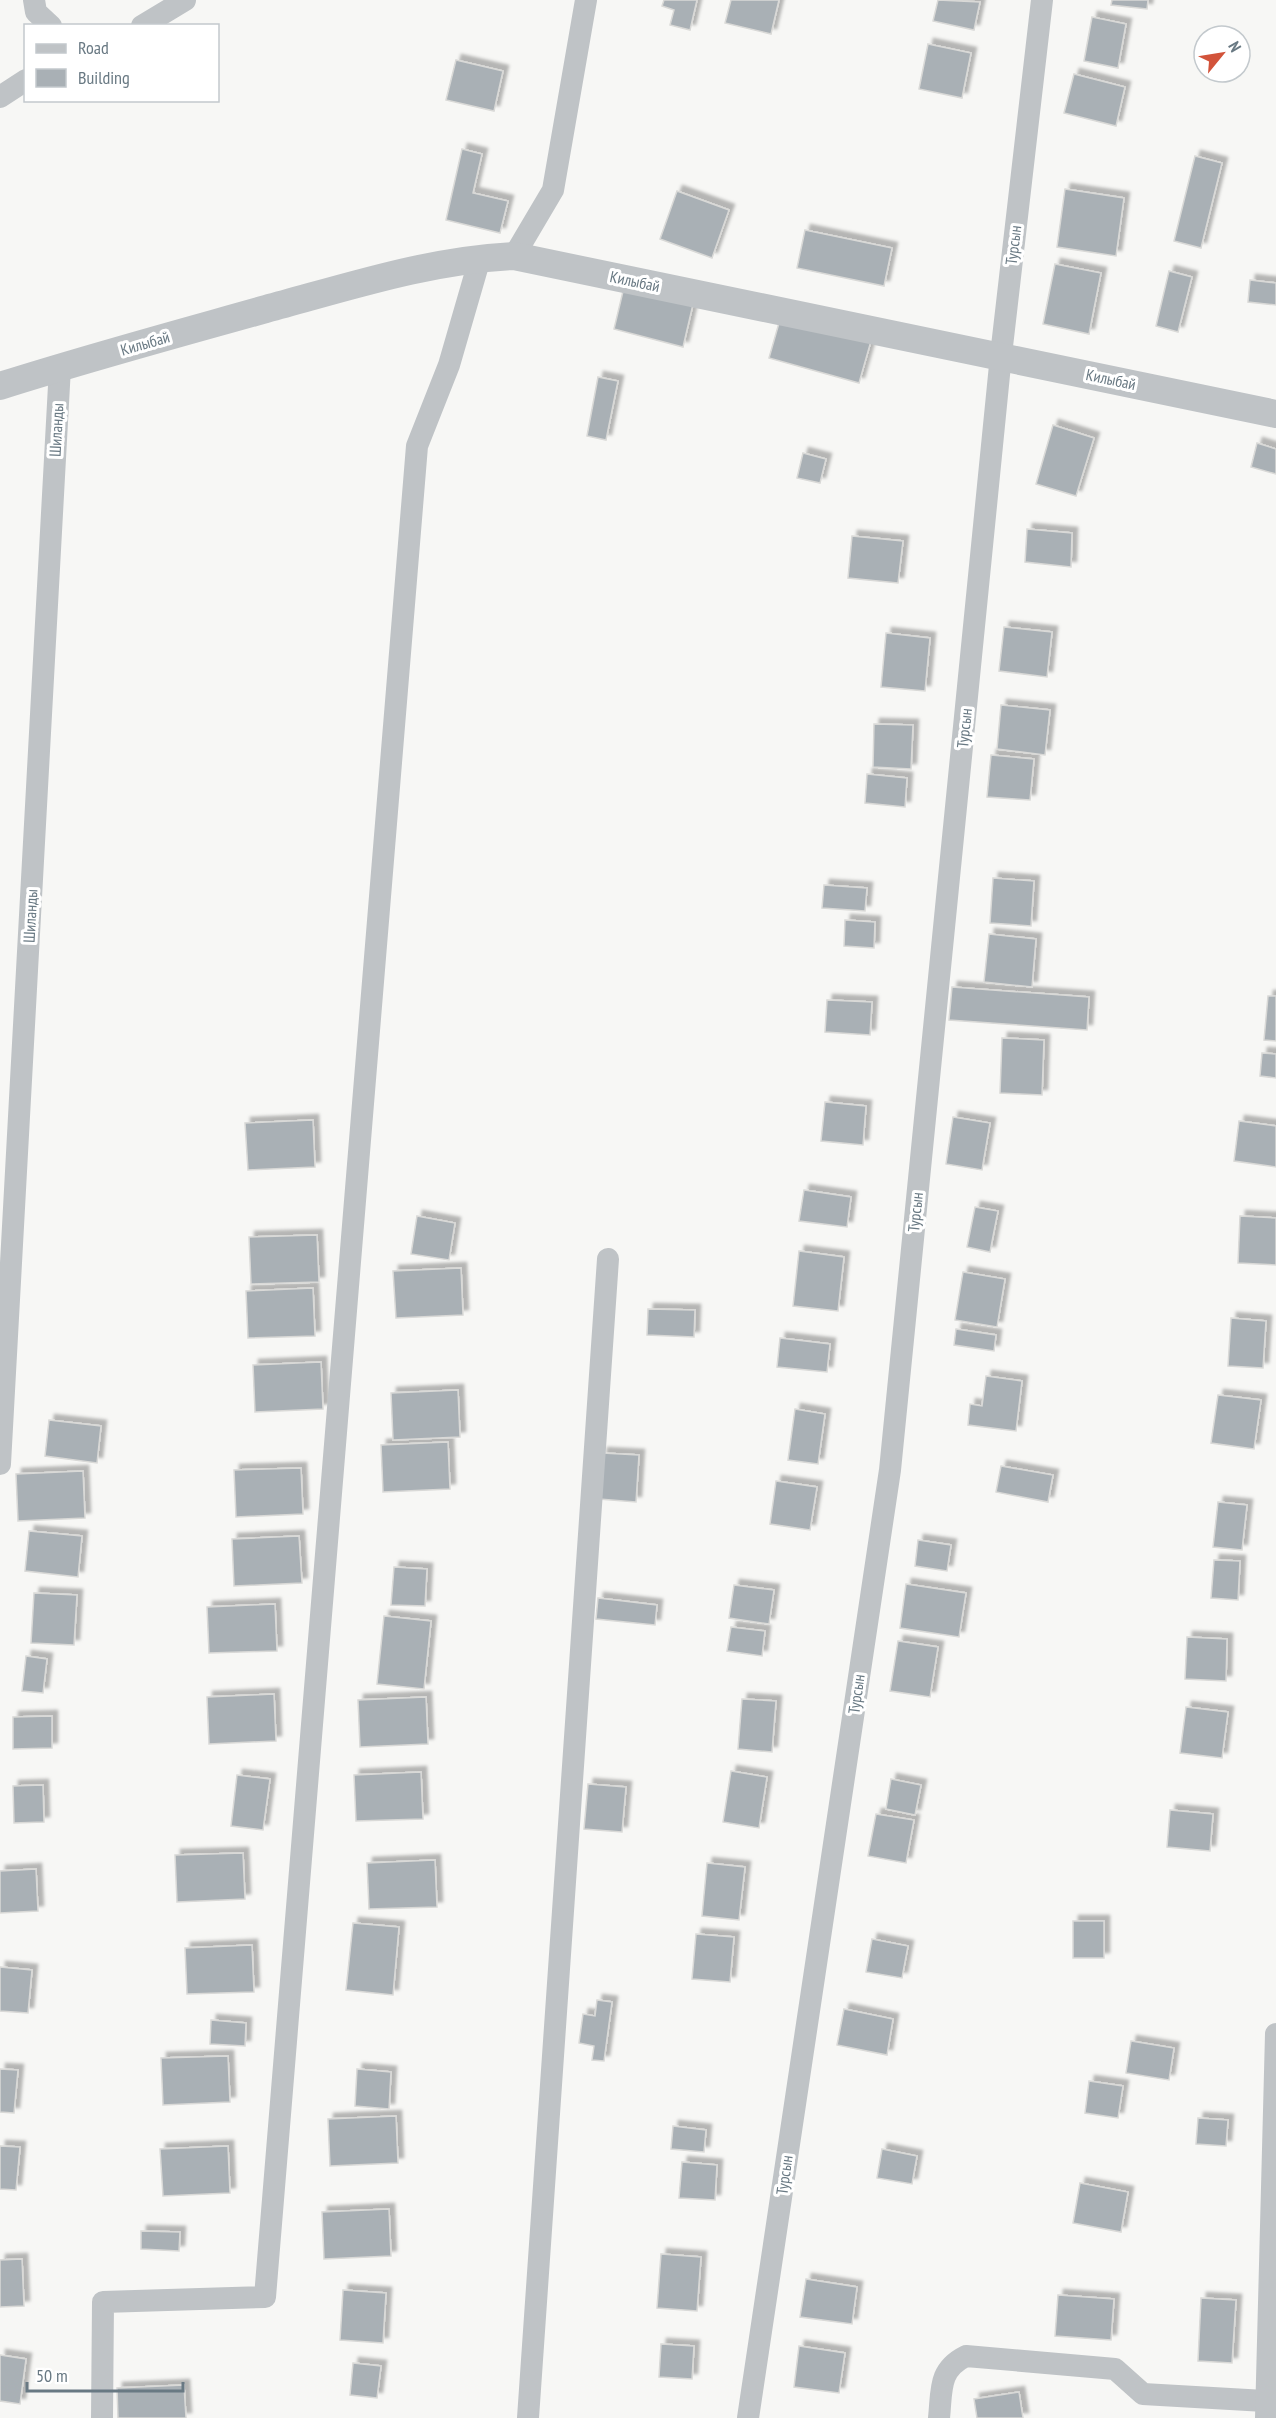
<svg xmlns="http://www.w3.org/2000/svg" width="1276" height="2418" viewBox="0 0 1276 2418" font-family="'PT Sans Narrow',sans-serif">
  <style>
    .building { fill: #a9b0b5; stroke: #d9d9d7; stroke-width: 1.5; filter: url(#shadow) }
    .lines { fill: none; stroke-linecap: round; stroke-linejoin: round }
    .minor { stroke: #bfc3c6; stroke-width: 22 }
    .tertiary { stroke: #bfc3c6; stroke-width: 28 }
    .labels { text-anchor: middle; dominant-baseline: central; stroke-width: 6; stroke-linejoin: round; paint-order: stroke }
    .street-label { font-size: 16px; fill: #697983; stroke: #fff }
  </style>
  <defs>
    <filter id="shadow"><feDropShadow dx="5.5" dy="-5.5" stdDeviation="1.5" flood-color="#0004"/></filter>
  </defs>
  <rect width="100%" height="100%" fill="#f7f7f5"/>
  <g class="building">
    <polygon points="664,0 697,0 690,30 670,25 674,10 662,6"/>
    <polygon points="731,0 779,0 771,34 725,23"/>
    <polygon points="938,0 980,2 974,30 933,21"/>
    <polygon points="1112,0 1148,0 1147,9 1111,5"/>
    <polygon points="1092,17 1126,24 1118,68 1084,61"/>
    <polygon points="928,44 971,53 962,98 919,89"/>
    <polygon points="456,60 503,71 494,111 446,100"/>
    <polygon points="1074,74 1125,87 1116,126 1064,113"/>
    <polygon points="462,149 482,154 473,193 508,201 500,233 446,220"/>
    <polygon points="1195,156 1222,163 1201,248 1174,241"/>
    <polygon points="1065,189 1124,198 1116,256 1057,247"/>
    <polygon points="677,191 729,210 712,258 660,239"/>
    <polygon points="805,230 892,248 884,286 797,268"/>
    <polygon points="1055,264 1101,273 1089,334 1043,324"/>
    <polygon points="1169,271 1192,277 1178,332 1156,326"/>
    <polygon points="1250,280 1276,283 1276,305 1248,302"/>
    <polygon points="625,283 694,300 683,347 614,329"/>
    <polygon points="781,316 871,341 859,383 769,358"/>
    <polygon points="598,377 618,381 606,440 587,436"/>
    <polygon points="1053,425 1094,438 1076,496 1036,484"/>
    <polygon points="1257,443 1276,449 1276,474 1251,467"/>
    <polygon points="803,453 826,459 820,483 797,478"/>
    <polygon points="1027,529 1072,533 1071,567 1025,562"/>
    <polygon points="852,536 903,541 898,583 848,578"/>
    <polygon points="1004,627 1052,632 1047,677 999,671"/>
    <polygon points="886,633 930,638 925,691 881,687"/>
    <polygon points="1001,705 1050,710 1045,755 997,749"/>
    <polygon points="874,724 913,725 911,769 873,767"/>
    <polygon points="991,755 1034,759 1030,800 987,797"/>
    <polygon points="867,774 907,778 905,807 865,803"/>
    <polygon points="993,878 1034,881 1031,926 990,923"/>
    <polygon points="824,885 867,888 865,911 822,908"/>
    <polygon points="845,920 875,922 874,948 844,946"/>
    <polygon points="989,934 1036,939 1032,987 984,982"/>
    <polygon points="952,987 1089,997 1087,1030 949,1020"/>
    <polygon points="1268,996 1276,996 1276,1041 1264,1040"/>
    <polygon points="827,1000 872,1002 870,1035 825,1032"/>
    <polygon points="1002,1038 1044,1040 1042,1095 1000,1093"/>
    <polygon points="1262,1053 1276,1054 1276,1078 1260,1076"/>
    <polygon points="825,1102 866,1106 863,1145 821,1141"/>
    <polygon points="953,1117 990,1123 982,1170 946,1164"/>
    <polygon points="313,1120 315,1167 248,1170 245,1123"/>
    <polygon points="1239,1121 1276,1126 1276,1167 1234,1161"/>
    <polygon points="804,1190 851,1197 847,1227 799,1221"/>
    <polygon points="975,1207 998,1211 990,1252 967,1247"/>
    <polygon points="417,1216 455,1223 449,1260 411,1254"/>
    <polygon points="1240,1216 1276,1218 1276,1265 1238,1263"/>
    <polygon points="317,1235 319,1282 251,1284 249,1237"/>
    <polygon points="799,1251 844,1257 838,1311 793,1306"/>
    <polygon points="461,1268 463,1315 396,1318 393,1271"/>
    <polygon points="963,1272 1005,1279 997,1327 955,1320"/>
    <polygon points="313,1288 315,1336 248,1338 246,1291"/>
    <polygon points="648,1309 695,1310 694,1337 647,1335"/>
    <polygon points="1231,1318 1266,1321 1263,1368 1228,1366"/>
    <polygon points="956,1329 996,1335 994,1351 954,1345"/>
    <polygon points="780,1338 830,1344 827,1372 777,1367"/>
    <polygon points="321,1362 323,1409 255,1412 253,1365"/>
    <polygon points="986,1376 1022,1381 1016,1431 968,1425 970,1404 982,1406"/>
    <polygon points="458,1390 460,1437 393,1440 391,1393"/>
    <polygon points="1218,1395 1261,1400 1254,1449 1211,1443"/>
    <polygon points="795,1409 825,1414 818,1464 788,1460"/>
    <polygon points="49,1420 101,1426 97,1463 45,1456"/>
    <polygon points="448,1442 450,1489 383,1492 381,1445"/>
    <polygon points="602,1453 639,1455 636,1502 599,1499"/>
    <polygon points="1001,1466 1053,1475 1048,1502 996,1492"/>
    <polygon points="301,1468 303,1514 236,1517 234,1470"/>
    <polygon points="83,1471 85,1518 18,1521 16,1474"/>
    <polygon points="776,1481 817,1487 810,1530 770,1524"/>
    <polygon points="1218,1502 1247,1505 1242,1550 1213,1547"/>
    <polygon points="29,1531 82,1536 78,1577 25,1571"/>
    <polygon points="299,1536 302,1583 234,1586 232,1539"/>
    <polygon points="918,1540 951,1545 947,1571 915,1566"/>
    <polygon points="1214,1560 1240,1561 1238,1600 1211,1598"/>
    <polygon points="394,1567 427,1569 425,1606 391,1605"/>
    <polygon points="906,1584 966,1593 959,1637 900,1628"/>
    <polygon points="734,1585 774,1590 769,1624 729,1618"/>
    <polygon points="34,1593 77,1595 74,1645 31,1643"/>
    <polygon points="598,1598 657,1605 655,1625 596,1619"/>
    <polygon points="275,1604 277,1651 209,1653 207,1607"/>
    <polygon points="384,1616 431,1621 424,1689 377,1684"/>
    <polygon points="731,1627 765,1631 762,1656 727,1651"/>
    <polygon points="1187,1637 1227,1639 1226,1681 1185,1679"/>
    <polygon points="898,1641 938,1647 930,1697 890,1691"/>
    <polygon points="26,1656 47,1659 43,1693 22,1691"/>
    <polygon points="274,1694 276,1741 209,1744 207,1697"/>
    <polygon points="426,1697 428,1744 360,1747 358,1700"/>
    <polygon points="742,1699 776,1701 772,1752 738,1749"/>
    <polygon points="1186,1707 1228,1712 1222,1758 1180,1753"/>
    <polygon points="52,1716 52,1748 13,1749 13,1717"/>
    <polygon points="731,1771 767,1777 759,1828 723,1822"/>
    <polygon points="421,1772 423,1819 356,1821 354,1775"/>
    <polygon points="237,1775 270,1779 263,1830 231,1826"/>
    <polygon points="891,1779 921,1785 915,1815 886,1809"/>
    <polygon points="588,1784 626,1787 622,1832 584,1829"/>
    <polygon points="43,1785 44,1822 14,1823 13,1786"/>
    <polygon points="1170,1810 1213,1814 1210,1851 1167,1847"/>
    <polygon points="876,1814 914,1820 906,1863 868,1856"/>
    <polygon points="243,1853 245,1899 177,1902 175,1855"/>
    <polygon points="435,1860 437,1907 369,1909 367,1863"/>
    <polygon points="707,1863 745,1867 739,1920 702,1916"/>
    <polygon points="36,1869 38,1911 0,1913 0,1871"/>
    <rect x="1073" y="1921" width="31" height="37"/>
    <polygon points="353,1923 399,1927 393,1995 346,1990"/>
    <polygon points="696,1934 734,1937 730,1982 692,1979"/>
    <polygon points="872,1939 908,1946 902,1978 866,1972"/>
    <polygon points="252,1945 254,1992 187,1994 185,1948"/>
    <polygon points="0,1967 32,1970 28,2013 0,2011"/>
    <polygon points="597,2000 612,2002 604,2061 592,2060 594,2046 579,2043 583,2014 595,2016"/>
    <polygon points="844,2009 893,2019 887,2055 837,2045"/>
    <polygon points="211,2020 246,2023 245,2046 210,2044"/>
    <polygon points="1131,2041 1174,2048 1169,2080 1126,2073"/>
    <polygon points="228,2056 230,2102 163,2105 161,2058"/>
    <polygon points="0,2069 18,2070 14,2113 0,2112"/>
    <polygon points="357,2069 391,2072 389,2109 355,2106"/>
    <polygon points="1089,2081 1123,2086 1118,2118 1085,2113"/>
    <polygon points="396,2116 398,2163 330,2166 328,2119"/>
    <polygon points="1198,2118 1228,2120 1226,2146 1196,2144"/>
    <polygon points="673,2126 706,2130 704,2152 671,2149"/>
    <polygon points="0,2146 20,2147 16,2190 0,2189"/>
    <polygon points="228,2146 230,2193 163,2196 160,2149"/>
    <polygon points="882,2149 917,2156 912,2184 877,2178"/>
    <polygon points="682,2162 717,2165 715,2200 679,2198"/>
    <polygon points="1080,2183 1128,2192 1121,2232 1073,2223"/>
    <polygon points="389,2209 391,2256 324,2259 322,2212"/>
    <polygon points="141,2231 180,2232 179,2251 141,2249"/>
    <polygon points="661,2254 701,2257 697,2311 657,2308"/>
    <polygon points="22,2259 24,2306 0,2307 0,2260"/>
    <polygon points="806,2279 857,2287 852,2324 800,2317"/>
    <polygon points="343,2290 386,2293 383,2343 340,2340"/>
    <polygon points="1058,2295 1114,2299 1111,2340 1055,2336"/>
    <polygon points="1201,2298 1236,2300 1232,2363 1198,2361"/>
    <polygon points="661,2344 694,2346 692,2379 659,2377"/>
    <polygon points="799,2346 845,2353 839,2393 794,2387"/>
    <polygon points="0,2355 26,2359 20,2404 0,2401"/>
    <polygon points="353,2363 381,2366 377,2398 350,2395"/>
    <polygon points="184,2385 186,2418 118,2418 117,2388"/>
    <polygon points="1019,2392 1023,2418 977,2418 974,2399"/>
  </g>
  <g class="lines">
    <g class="minor">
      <polyline points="34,0 36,12 51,26"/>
      <polyline points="142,26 185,0"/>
      <polyline points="0,97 26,80"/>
      <polyline points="514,256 553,190 586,0"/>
      <polyline points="0,1464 60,367"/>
      <polyline points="102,2418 103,2302 265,2297 417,446 449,365 480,258"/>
      <polyline points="528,2418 608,1259"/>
      <polyline points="748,2418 890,1470 1001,355 1042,0"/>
      <path d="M939,2418C942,2390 938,2370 966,2356L1115,2369L1143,2394L1265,2401"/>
      <polyline points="1266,2418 1276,2034"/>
    </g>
    <path class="tertiary" d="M0,386C88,358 177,334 266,309C348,287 429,260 514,256L1276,414"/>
  </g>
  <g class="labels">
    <g class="street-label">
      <text transform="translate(1013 245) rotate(-83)">Турсын</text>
      <text transform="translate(635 281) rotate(12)">Килыбай</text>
      <text transform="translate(145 343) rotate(-16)">Килыбай</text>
      <text transform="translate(1111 379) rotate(12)">Килыбай</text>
      <text transform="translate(56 430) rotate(-87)">Шиланды</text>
      <text transform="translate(964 728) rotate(-84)">Турсын</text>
      <text transform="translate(30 916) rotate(-87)">Шиланды</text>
      <text transform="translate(915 1212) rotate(-84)">Турсын</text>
      <text transform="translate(856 1694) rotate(-82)">Турсын</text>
      <text transform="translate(784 2175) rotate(-82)">Турсын</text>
    </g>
  </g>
  <rect x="24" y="24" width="195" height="78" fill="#ffffff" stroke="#c3c9cd" stroke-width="1.5"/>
  <rect x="36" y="44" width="30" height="9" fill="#bfc3c6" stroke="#c3c9cd" stroke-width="1.5"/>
  <text x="78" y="54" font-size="18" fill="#697983">Road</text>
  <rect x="36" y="69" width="30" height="18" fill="#a9b0b5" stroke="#c3c9cd" stroke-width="1.5"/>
  <text x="78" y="84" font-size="18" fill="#697983">Building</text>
  <g transform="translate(1222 54) rotate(60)"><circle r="28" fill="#ffffff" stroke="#c3c9cd" stroke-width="1.5"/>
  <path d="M0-4.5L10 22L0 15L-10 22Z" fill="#d2533a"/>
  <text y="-9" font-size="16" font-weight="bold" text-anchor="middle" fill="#697983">N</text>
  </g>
  <path d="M27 2382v9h156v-9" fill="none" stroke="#697983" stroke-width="3"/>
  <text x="36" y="2382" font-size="18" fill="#697983" stroke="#ffffff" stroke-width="4.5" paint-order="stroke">50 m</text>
</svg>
